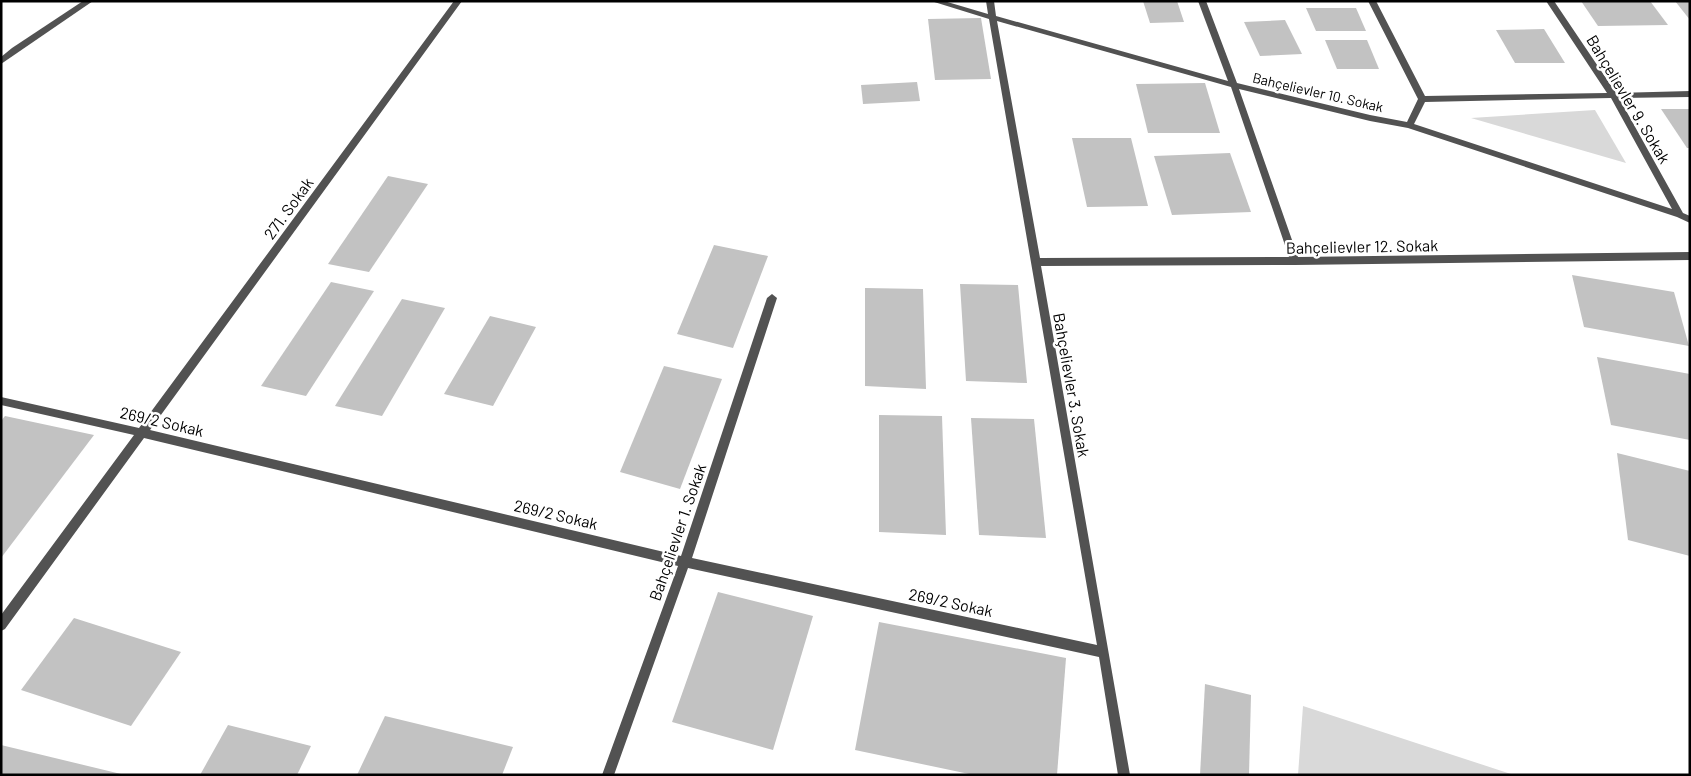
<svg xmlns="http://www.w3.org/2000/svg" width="1691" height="776" viewBox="0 0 1691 776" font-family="Barlow,sans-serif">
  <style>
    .green { fill: #d9d9d9 }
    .building { fill: #c2c2c2 }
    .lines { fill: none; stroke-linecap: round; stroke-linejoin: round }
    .minor { fill: #525252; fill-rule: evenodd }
    .labels { text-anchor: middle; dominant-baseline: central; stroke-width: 5; stroke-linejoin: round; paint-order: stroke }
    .far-street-label { font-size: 14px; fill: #000; stroke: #fff }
    .street-label { font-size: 16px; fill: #000; stroke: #fff }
  </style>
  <rect width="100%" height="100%" fill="#fff"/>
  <g class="green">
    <polygon points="1595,110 1626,163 1471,118"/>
    <polygon points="1303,706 1514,775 1298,775"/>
  </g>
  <g class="building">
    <polygon points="1143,1 1177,1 1184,22 1150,23"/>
    <polygon points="1581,1 1650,1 1668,25 1598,26"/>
    <polygon points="1675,1 1690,1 1690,20"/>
    <polygon points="1306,8 1356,8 1366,31 1316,31"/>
    <polygon points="981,18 991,79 935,80 928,19"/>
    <polygon points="1285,20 1302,54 1260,56 1244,22"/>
    <polygon points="1544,29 1565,63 1515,63 1496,30"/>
    <polygon points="1325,40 1367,40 1379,69 1337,69"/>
    <polygon points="917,82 920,101 863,104 861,85"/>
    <polygon points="1205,83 1220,133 1148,133 1136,84"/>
    <polygon points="1661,109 1690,109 1690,148 1687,148"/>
    <polygon points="1072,138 1131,138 1148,206 1087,207"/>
    <polygon points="1230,153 1251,212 1172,215 1154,156"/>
    <polygon points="388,176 428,184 369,272 328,264"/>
    <polygon points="714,245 768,256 733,348 677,334"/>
    <polygon points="1572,275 1674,292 1689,346 1584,327"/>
    <polygon points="331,282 374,291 306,396 261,386"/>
    <polygon points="960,284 1018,285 1027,383 966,381"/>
    <polygon points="865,288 923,289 926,389 865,386"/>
    <polygon points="402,299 445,308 382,416 335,406"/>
    <polygon points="490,316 536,327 493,406 444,394"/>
    <polygon points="1597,357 1690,374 1690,440 1611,425"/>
    <polygon points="664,366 722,379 680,489 620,472"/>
    <polygon points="879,415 942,416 946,535 879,532"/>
    <polygon points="5,416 94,435 1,558 1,421"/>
    <polygon points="971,418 1034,419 1046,538 979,535"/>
    <polygon points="1617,453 1690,471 1690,556 1628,540"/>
    <polygon points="718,592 813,616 773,750 672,722"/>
    <polygon points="74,618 181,652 131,726 21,690"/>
    <polygon points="879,622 1066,658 1057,775 974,775 855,750"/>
    <polygon points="1205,684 1251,695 1249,775 1200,775"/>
    <polygon points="385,716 513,747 502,775 357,775"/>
    <polygon points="228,725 311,746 297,775 200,775"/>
    <polygon points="1,745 121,774 120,775 1,775"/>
  </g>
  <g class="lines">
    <g class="minor">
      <polygon points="83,1 93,1 1,64 1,57 12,48"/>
      <path d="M454,1H462L150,430L681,556L767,298L772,294L777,298L692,558L1097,645L989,19L931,1H944L988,14L986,1H994L996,16L1228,81L1198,1H1206L1237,83L1370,115L1407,122L1418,99L1368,1H1376L1425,96L1607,93L1546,1H1554L1616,93L1690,91V97L1619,98L1683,213L1690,216V223L1677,217L1408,128L1370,121L1239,89L1298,257L1690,252V260L1295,265L1041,266L1130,775H1118L1099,657L688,568L614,775H602L678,566L144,438L5,629L1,631V615L134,435L1,405V397L139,428ZM997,21L1231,87L1289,257L1040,258ZM1611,98L1672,209L1414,124L1425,102Z"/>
    </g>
  </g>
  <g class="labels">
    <g class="far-street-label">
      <text transform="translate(1318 92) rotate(13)">Bahçelievler 10. Sokak</text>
    </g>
    <g class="street-label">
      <text transform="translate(1629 99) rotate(59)">Bahçelievler 9. Sokak</text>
      <text transform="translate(288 208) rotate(-54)">271. Sokak</text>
      <text transform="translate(1362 246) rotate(-1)">Bahçelievler 12. Sokak</text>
      <text transform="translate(1072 385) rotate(80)">Bahçelievler 3. Sokak</text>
      <text transform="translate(162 421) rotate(13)">269/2 Sokak</text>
      <text transform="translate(556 514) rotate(13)">269/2 Sokak</text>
      <text transform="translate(677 532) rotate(-71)">Bahçelievler 1. Sokak</text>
      <text transform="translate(951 602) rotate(12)">269/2 Sokak</text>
    </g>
  </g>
  <rect width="1691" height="776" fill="none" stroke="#000000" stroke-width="5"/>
</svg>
